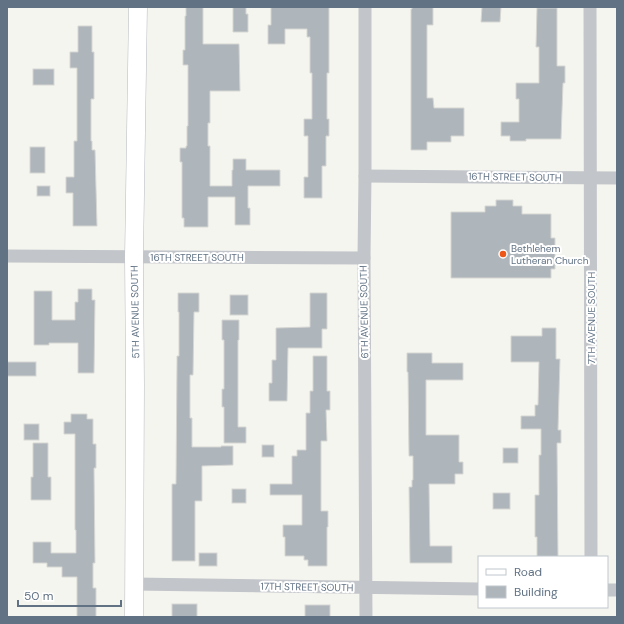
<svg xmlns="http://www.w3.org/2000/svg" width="624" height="624" viewBox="0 0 624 624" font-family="'DM Sans',sans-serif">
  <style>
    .building { fill: #aeb5bb; stroke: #d6d6d3 }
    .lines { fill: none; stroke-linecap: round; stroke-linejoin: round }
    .secondary-casing { stroke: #b6bbc0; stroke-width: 19 }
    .street { stroke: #c2c5c9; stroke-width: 13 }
    .secondary { stroke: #fff; stroke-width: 18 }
    .poi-dot { fill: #ee5617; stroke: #fff; stroke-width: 1.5 }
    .labels { text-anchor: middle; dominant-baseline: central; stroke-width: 4; stroke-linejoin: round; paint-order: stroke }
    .street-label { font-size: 10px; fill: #617284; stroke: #fff }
    .poi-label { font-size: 10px; fill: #617284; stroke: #fff; text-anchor: start }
  </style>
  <rect width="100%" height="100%" fill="#f5f5f0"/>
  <g class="building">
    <polygon points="186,7 203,7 203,44 239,44 240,91 210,91 210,123 208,123 208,146 210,146 210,186 232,186 232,170 233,170 233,159 246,159 246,170 280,170 280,186 248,186 248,208 250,208 250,225 235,225 235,197 208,197 208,227 184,227 184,218 182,218 182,162 180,162 180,148 186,148 186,146 187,146 187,126 188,126 188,65 183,65 183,50 185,50 185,16 186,16"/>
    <polygon points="233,7 246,7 246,14 248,14 248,32 233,32"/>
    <polygon points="271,7 329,7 329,73 327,73 327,119 329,119 329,136 326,136 326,166 322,166 322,198 304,198 304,177 308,177 308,136 304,136 304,119 312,119 312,73 310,73 310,37 307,37 307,29 285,29 285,44 268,44 268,25 271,25"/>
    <polygon points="412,7 433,7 433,25 427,25 427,98 433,98 434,108 464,108 464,136 451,136 451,142 427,142 427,150 411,150 411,9 412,9"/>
    <polygon points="482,7 501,7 500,22 481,22"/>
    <polygon points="537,8 557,8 557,66 565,66 565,83 563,83 561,139 526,139 526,141 510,141 510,136 501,136 501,122 519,122 519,99 516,99 516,83 539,83 539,47 536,47"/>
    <polygon points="78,26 92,26 92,52 94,52 94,99 91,99 91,141 92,141 92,150 95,150 97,226 73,226 73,193 66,193 66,177 74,177 74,141 77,141 77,68 70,68 70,52 78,52"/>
    <rect x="33" y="69" width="21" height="16"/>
    <rect x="30" y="147" width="15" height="26"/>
    <rect x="37" y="186" width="13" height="10"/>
    <polygon points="496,200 513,200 513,206 522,206 522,214 551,214 551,238 555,238 555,269 551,269 551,278 451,278 451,212 485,212 485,206 496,206"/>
    <polygon points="78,289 92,289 92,300 95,300 94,373 78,373 78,343 49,343 49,345 34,345 34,291 52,291 52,320 75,320 75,302 78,302"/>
    <polygon points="178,293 199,293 199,312 194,312 193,375 190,375 190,418 192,418 192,447 221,447 221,446 233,446 233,465 202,466 202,501 195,501 195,561 172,561 172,484 176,484 177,362 177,356 179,356 179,312 178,312"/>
    <polygon points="310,293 327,293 327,329 322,329 322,348 288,348 287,401 269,401 269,383 272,383 272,360 276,360 276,328 310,327"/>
    <rect x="230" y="295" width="18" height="20"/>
    <polygon points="222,320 239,320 239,340 238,340 238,427 246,427 246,443 224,443 224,407 222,407 222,389 224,389 224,340 222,340"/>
    <polygon points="542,328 556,328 556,359 560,359 558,430 561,430 561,443 557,443 558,557 537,557 537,537 535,537 535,495 539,495 539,455 541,455 541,429 521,429 521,416 535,416 535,405 538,405 539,362 511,362 511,336 542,336"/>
    <polygon points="407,353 432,353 432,363 463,363 463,380 426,380 426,435 459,435 459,462 463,462 463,474 455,474 455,484 429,484 430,546 452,546 452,563 410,563 409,487 412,487 412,480 413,480 413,456 409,456 408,372 407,372"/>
    <polygon points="313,356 327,356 327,391 330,391 330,410 326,410 327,441 321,441 321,511 328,511 328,527 327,527 327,566 308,566 308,560 304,560 304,556 285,556 285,537 283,537 283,525 302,525 302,495 270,495 270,484 292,484 292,456 297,456 297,450 306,450 306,413 310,413 310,391 313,391"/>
    <rect x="7" y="362" width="29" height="14"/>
    <polygon points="71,414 87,414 87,419 93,419 93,444 96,444 96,468 94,468 95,563 93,563 93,588 96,588 96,617 77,617 77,577 62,577 62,567 47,567 47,563 33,563 33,542 51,542 51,553 76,553 76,530 75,530 75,434 64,434 64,422 71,422"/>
    <rect x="24" y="424" width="15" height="16"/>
    <polygon points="33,443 48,443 48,477 51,477 51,500 31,500 31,477 33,477"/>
    <rect x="262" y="445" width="12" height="12"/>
    <rect x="503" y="448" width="15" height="15"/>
    <rect x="232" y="489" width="14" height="14"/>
    <rect x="493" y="493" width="17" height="16"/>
    <rect x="199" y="553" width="18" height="13"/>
    <rect x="172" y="604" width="25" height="13"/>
    <rect x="305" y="605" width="25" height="12"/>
  </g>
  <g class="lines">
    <g class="secondary-casing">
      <polyline id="secondary" points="134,617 135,386 134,257 138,7"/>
    </g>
    <g class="street">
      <polyline points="365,7 365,176 364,258 366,617"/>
      <polyline points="590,7 591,557"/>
      <polyline points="365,176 617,178"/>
      <polyline points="7,256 364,258"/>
      <path d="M134,584C249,585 364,588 479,589"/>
      <polyline points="607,590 617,590"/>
    </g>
    <use href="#secondary" class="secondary"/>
  </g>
  <circle class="poi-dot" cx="503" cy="254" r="4"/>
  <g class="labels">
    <g class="street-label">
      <text transform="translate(515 177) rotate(1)">16TH STREET SOUTH</text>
      <text x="197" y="257">16TH STREET SOUTH</text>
      <text transform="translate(135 312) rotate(-91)">5TH AVENUE SOUTH</text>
      <text transform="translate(364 312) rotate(-91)">6TH AVENUE SOUTH</text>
      <text transform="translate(591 318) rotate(-90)">7TH AVENUE SOUTH</text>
      <text transform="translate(307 587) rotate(1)">17TH STREET SOUTH</text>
    </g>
    <g class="poi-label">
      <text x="511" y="248">Bethlehem<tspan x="511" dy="12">Lutheran Church</tspan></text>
    </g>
  </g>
  <rect width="624" height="624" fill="none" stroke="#617284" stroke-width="16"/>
  <rect x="478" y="556" width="130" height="52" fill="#ffffff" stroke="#c0c7ce"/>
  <rect x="486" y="569" width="20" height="6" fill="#ffffff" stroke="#c0c7ce"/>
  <text x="514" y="576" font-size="12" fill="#617284">Road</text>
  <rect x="486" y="586" width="20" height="12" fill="#aeb5bb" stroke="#c0c7ce"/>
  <text x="514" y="596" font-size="12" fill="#617284">Building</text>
  <path d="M18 600v6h103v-6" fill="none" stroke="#617284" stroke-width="2"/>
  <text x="24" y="600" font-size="12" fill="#617284" stroke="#ffffff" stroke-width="3" paint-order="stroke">50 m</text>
</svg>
